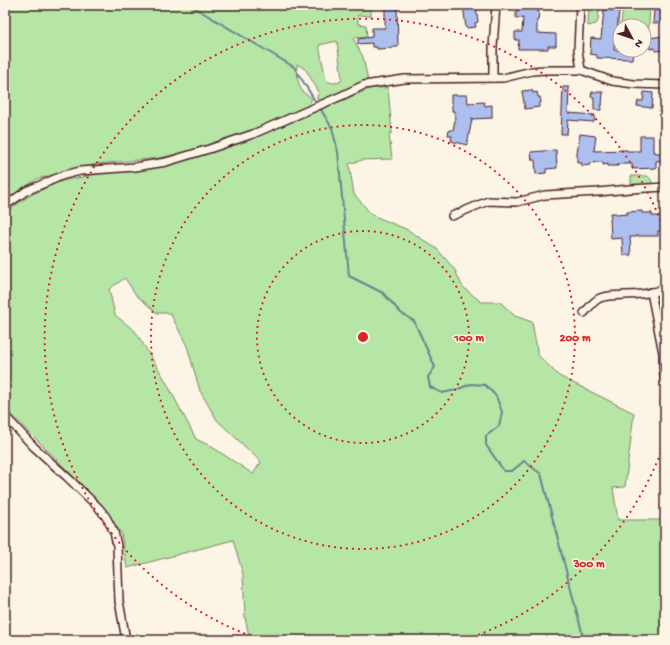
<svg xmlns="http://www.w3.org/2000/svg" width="670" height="645" viewBox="0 0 670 645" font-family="'Gochi Hand',sans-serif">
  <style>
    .green { fill: #b5e6a6; stroke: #808268; fill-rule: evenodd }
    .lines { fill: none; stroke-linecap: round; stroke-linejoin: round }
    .stream { stroke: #65848e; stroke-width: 2 }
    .building { fill: #acbfee; stroke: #4a1f2b }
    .street-casing { stroke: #4a1f2b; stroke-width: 10 }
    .street { stroke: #fcf5e5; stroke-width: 7 }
    .ring { fill: none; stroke: #d62828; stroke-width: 2; stroke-dasharray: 2 4 }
    .centre { fill: #d62828; stroke: #fcf5e5; stroke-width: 2 }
    .ring-label { font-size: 12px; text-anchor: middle; font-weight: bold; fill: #d62828; stroke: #fcf5e5; stroke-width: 3; stroke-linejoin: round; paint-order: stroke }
  </style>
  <rect width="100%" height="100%" fill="#fcf5e5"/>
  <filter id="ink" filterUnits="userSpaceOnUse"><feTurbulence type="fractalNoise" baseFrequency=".025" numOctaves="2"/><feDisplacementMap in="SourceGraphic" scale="8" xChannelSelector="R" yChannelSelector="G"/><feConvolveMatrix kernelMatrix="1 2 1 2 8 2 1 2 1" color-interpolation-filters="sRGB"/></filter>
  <g filter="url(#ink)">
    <g class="green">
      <path d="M5,5H371V16L358,15V24L366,25L367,37L353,38L363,57L368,81L354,85L321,101L317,99V96L319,92L306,70L297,64C297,72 297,87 304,93C307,95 309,96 312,99L308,106L255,129L190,151L159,158L97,164L37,179L5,201ZM337,41L342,79L340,82C335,83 330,84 326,80L319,45Z"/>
      <polygon points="589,5 592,5 599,11 598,21 596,24 588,26"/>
      <polygon points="623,5 654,5 650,9 648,36 644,36 644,26 621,26"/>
      <path d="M372,88H388L392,133L389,134L392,159L362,160L349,164L354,194L372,215L408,230L437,249L455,270L462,286L481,302H500L515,316L532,322L538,355L559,376L634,413L625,487L613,488L618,520H665V640H250L245,618L243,574L233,540L127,568L121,533L114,523L92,495L5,408V212L31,195L61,181L108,172L136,171L167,165L248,140ZM125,278L136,295L157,313H170L187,346L200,391L217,420L261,462L253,474L212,447L196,439L164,378L135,331L115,315L109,289Z"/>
      <path d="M631,176H647C651,178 652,181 652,184L631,185Z"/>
    </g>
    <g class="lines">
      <g class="stream">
        <polyline points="190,5 294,67 317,104"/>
        <polyline points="320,108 332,128 338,152 349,276 383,293 401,313 414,321 435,367 428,377 430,387 442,393 456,390 471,384 485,385 496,396 502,412 499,426 486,436 486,445 504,471 512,471 524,461 541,474 584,640"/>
      </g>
    </g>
    <g class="building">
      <polygon points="390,5 397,5 398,47 393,47 393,48 377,49 377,47 372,47 372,43 358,44 358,39 372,37 372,28 385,28 385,8 390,7"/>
      <polygon points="463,5 476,5 478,22 475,23 476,27 466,28"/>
      <polygon points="518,5 537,5 537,11 539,11 538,20 537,20 537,33 556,34 556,46 548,46 548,49 518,49 519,40 515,40 515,32 522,32 523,18 516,18 516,11 518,11"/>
      <polygon points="604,10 619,11 617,32 615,32 614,50 633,50 632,59 597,58 597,55 590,54 591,38 601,39"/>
      <polygon points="654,10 665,11 665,23 653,23"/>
      <polygon points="663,36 665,50 655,51 655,48 650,49 649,38"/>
      <polygon points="563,87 569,87 568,113 595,115 594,122 568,120 567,134 561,134"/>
      <polygon points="532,90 533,93 537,92 538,97 540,97 541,103 539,104 539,107 525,109 522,91"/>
      <polygon points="592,92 603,92 602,106 601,106 601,110 594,110 594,97 591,97"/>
      <polygon points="644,92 653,93 652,108 637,106 638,101 643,101"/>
      <polygon points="451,95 467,95 468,103 484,102 485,106 492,105 492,118 472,119 467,145 451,141 452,136 448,135 449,130 453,130 455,120 454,111 452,111 452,104 451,104"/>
      <polygon points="580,134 596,136 594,151 627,150 627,151 640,151 640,136 653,136 653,152 656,152 656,153 665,153 665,160 656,161 656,168 632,169 632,164 618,164 618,166 608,166 608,164 603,165 603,162 590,163 590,165 582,166 582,163 577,163 577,153"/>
      <polygon points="556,150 557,168 546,169 546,173 536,174 535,160 532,160 531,152"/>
      <polygon points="642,211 642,213 652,213 652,216 665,216 665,230 658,231 658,236 636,236 636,237 630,237 631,255 623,255 622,238 611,239 610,219 611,218 610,213 616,213 616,215 627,214 627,212"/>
    </g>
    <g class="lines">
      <g class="street-casing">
        <g id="street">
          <polyline points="580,5 578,50 581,70"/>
          <polyline points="493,78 493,47 496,5"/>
          <polyline points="5,206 26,191 64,175 80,171 135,167 166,162 209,149 253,134 341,96 364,85 405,79 503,78 532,71 545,70 581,70 612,81 634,84 665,85"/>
          <polyline points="452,216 488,201 517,202 545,195 598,192 630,189 665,187"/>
          <polyline points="651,292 663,353 663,367 665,381"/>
          <path d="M584,313C589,308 593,301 600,298C608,295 617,296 625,295C637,295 655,293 665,288"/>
          <polyline points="5,416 34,447 67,477 99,508 106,517 114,532 117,546 119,601 126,640"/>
          <polyline points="665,417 665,400"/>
        </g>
      </g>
      <use href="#street" class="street"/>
    </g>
  </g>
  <g class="ring">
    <circle cx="363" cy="337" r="106"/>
    <circle cx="363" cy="337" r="212"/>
    <path d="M665 441A319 319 0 0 1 464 640M262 640A319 319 0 1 1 665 233"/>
  </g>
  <circle cx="363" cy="337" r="6" class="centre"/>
  <g class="ring-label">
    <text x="469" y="341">100 m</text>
    <text x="575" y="341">200 m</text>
    <text x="589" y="567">300 m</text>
  </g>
  <rect width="670" height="645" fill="none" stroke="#fcf5e5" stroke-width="20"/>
  <rect x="10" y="10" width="650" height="625" fill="none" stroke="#4a1f2b" stroke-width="1.5" filter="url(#ink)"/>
  <g transform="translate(632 38) rotate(130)"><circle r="19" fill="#fcf5e5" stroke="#b59f9b"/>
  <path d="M0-3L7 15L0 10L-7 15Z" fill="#4a1f2b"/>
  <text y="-6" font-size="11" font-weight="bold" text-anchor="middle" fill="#4a1f2b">N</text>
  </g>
</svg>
